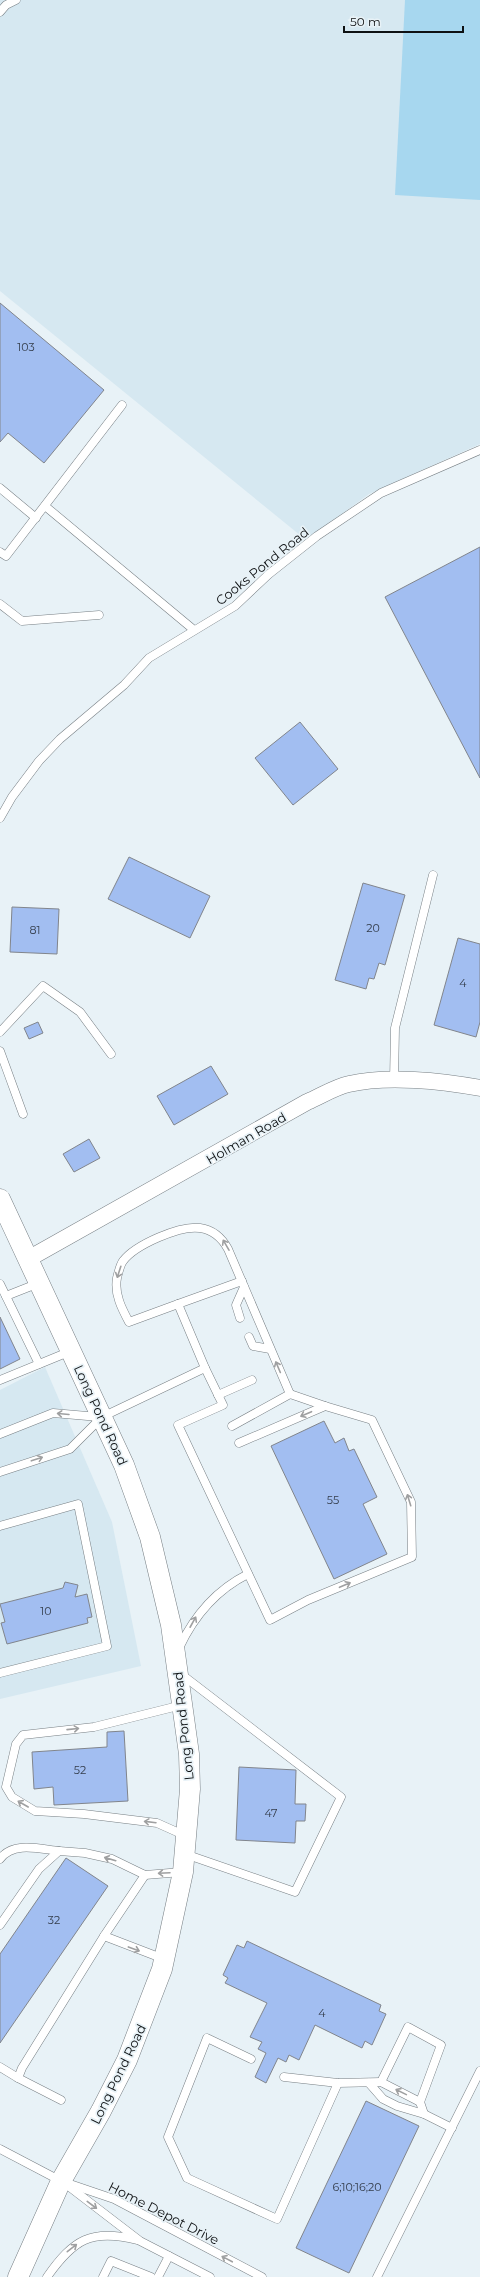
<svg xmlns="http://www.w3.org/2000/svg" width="480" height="2277" viewBox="0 0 480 2277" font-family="Montserrat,sans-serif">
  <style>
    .built { fill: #d6e8f1 }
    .green { fill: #a7d7ef }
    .building { fill: #a2bef1; stroke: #81858c }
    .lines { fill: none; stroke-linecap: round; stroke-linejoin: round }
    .service-casing { stroke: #777f84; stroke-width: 9 }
    .minor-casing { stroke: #777f84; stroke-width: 17 }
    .tertiary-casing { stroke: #777f84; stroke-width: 21 }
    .service { stroke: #fff; stroke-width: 8 }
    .minor { stroke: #fff; stroke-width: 16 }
    .tertiary { stroke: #fff; stroke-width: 20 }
    .oneway { stroke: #9fa0a1 }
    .labels { text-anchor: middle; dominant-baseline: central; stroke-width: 3.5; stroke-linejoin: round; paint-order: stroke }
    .number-label { font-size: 11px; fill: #333c4a }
    .street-label { font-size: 13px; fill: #0e1113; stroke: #e8f2f7 }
  </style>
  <rect width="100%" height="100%" fill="#e8f2f7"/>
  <g class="built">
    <polygon points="0,0 480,0 480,444 369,494 306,540 0,291"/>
    <polygon points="45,1367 112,1522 141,1666 0,1699 0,1390"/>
  </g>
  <polygon class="green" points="405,0 480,0 480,200 395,195"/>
  <g class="building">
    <polygon points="0,303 104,390 44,463 8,433 0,442"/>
    <polygon points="480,547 480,778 385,597"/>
    <polygon points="300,722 338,769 293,805 255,758"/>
    <polygon points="129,857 210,896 190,938 108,899"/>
    <polygon points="363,883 405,895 385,965 379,963 374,979 369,978 366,989 335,980"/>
    <polygon points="12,907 59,909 57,954 10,952"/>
    <polygon points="458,938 480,944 480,1022 476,1037 434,1025"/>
    <polygon points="38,1022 43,1033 29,1039 24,1028"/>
    <polygon points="211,1066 228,1094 174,1125 157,1096"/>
    <polygon points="89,1139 100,1158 74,1172 63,1154"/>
    <polygon points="0,1317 20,1359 0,1369"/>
    <polygon points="324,1421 335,1443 344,1438 349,1451 354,1449 377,1497 363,1504 387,1554 334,1579 271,1446"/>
    <polygon points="65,1582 78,1585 75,1597 87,1594 92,1617 87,1618 88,1623 7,1644 1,1623 5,1622 0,1604 63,1588"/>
    <polygon points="124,1731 128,1801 54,1805 53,1787 34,1789 32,1752 107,1747 107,1732"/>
    <polygon points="239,1767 296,1770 295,1804 306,1804 305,1821 296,1821 295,1843 236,1840"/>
    <polygon points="66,1858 108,1886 0,2043 0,1954"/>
    <polygon points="247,1941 381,2005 379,2011 386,2014 372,2045 365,2041 362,2048 315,2025 299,2060 289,2055 286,2062 278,2058 266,2083 255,2077 266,2053 258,2049 262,2042 250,2037 267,2003 225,1983 228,1978 223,1975 237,1945 244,1948"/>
    <polygon points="366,2101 419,2126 349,2273 296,2248"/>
  </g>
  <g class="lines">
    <g class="service-casing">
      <g id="service">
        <polyline points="0,12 6,5 16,0"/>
        <polyline points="0,488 36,518"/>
        <polyline points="45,506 194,630"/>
        <polyline points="0,552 6,556 122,405"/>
        <polyline points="0,604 22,621 99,615"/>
        <polyline points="0,818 12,797 39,761 60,739 124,685 149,658 235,606 269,574 317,536 381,493 480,450"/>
        <polyline points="0,1032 43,986 80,1012 111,1054"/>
        <polyline points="0,1051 23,1114"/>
        <polyline points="394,1081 395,1028 433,875"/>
        <polyline points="0,1284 39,1364"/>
        <polyline points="6,1296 39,1283"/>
        <polyline points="178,1304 242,1281"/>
        <polyline points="240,1318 236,1305 244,1287"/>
        <polyline points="249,1337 253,1346 270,1349"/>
        <path d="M205,1368L178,1304L129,1322C122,1309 114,1294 117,1278C118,1274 120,1265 123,1261C135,1245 180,1225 200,1228C214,1230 222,1238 228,1249L290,1394L232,1426"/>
        <polyline points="0,1380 71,1351"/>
        <polyline points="290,1394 325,1406"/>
        <polyline points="218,1395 252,1380"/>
        <polyline points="0,1434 53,1413 99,1417"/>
        <polyline points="0,1472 70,1449 102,1417 205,1368 223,1405 178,1425 270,1620 308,1600 412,1557 411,1502 372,1420 325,1406 239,1443"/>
        <polyline points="0,1526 78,1504 107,1646 0,1673"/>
        <path d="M179,1648C194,1616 216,1590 248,1574"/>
        <polyline points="181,1674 341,1797 295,1892 185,1854"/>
        <polyline points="182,1705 94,1727 23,1735 16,1744 6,1787 12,1797 35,1811 84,1814 157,1823 186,1836"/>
        <path d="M0,1859C13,1841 40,1849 59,1851"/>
        <polyline points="0,1925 39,1869 59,1851 85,1853 112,1859 145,1875 182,1872"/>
        <polyline points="104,1936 164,1959"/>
        <polyline points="251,2059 207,2038 168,2137 187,2178 277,2219 338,2083"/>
        <polyline points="0,2067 18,2078"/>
        <polyline points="284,2077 338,2083 381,2082 420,2102 424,2114"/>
        <polyline points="381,2082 408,2027 441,2045 420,2102"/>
        <polyline points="369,2083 383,2099 397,2106 424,2114 452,2128"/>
        <polyline points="61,2100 18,2078 22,2068 104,1936 145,1875"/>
        <polyline points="0,2149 61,2181 114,2199 262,2277"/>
        <polyline points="67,2185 140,2241 210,2277"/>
        <path d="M47,2277C73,2240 91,2228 137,2240"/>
        <polyline points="103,2277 111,2261 151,2277"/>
        <polyline points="158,2277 169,2256"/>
        <polyline points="377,2277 480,2071"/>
      </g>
    </g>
    <g class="minor-casing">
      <path id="minor" d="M28,1259L307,1102C321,1096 335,1087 349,1084C387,1075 442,1081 480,1088"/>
    </g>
    <g class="tertiary-casing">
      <polyline id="tertiary" points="0,1199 124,1465 150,1537 171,1625 189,1754 190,1789 183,1872 162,1969 127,2060 101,2111 61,2181 18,2277"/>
    </g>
    <use href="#service" class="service"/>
    <use href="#minor" class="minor"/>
    <use href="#tertiary" class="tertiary"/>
  </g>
  <defs><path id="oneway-shaft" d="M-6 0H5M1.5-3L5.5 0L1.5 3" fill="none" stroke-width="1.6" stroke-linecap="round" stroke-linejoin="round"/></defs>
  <g class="oneway">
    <use href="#oneway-shaft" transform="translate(226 1245) rotate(-120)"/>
    <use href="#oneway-shaft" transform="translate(119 1272) rotate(108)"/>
    <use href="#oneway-shaft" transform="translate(278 1367) rotate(-113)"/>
    <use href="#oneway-shaft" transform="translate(63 1414) rotate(-175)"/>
    <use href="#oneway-shaft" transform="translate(306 1414) rotate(157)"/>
    <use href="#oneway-shaft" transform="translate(37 1459) rotate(-18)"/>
    <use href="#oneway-shaft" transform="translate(409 1500) rotate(-107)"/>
    <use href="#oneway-shaft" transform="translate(345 1585) rotate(-23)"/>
    <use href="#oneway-shaft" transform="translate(193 1622) rotate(-61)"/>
    <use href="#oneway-shaft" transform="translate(73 1729) rotate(-6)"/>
    <use href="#oneway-shaft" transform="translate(23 1804) rotate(-150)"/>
    <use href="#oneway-shaft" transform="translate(150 1822) rotate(-173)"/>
    <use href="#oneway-shaft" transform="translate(110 1859) rotate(-164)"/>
    <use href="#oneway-shaft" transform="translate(164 1873) rotate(177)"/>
    <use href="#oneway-shaft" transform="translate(134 1949) rotate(20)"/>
    <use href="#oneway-shaft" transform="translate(401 2092) rotate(-154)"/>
    <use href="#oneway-shaft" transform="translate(92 2205) rotate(37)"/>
    <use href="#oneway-shaft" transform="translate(72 2248) rotate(-38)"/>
    <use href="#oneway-shaft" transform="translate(227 2259) rotate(-152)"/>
  </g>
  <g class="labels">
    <g class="number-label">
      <text x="26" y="347">103</text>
      <text x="373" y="928">20</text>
      <text x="35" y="930">81</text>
      <text x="463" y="983">4</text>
      <text x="333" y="1500">55</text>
      <text x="46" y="1611">10</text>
      <text x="80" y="1770">52</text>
      <text x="271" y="1813">47</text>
      <text x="54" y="1920">32</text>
      <text x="322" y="2013">4</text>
      <text x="357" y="2187">6;10;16;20</text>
    </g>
    <g class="street-label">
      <text transform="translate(262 566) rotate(-39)">Cooks Pond Road</text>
      <text transform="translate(246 1138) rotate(-30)">Holman Road</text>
      <text transform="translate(101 1415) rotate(65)">Long Pond Road</text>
      <text transform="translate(183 1726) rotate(-96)">Long Pond Road</text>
      <text transform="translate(118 2074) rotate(-64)">Long Pond Road</text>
      <text transform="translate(164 2213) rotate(27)">Home Depot Drive</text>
    </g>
  </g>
  <path d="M344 26v6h119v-6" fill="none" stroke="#0e1113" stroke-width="2"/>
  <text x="350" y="26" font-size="12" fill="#0e1113" stroke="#e8f2f7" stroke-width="3" paint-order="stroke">50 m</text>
</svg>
